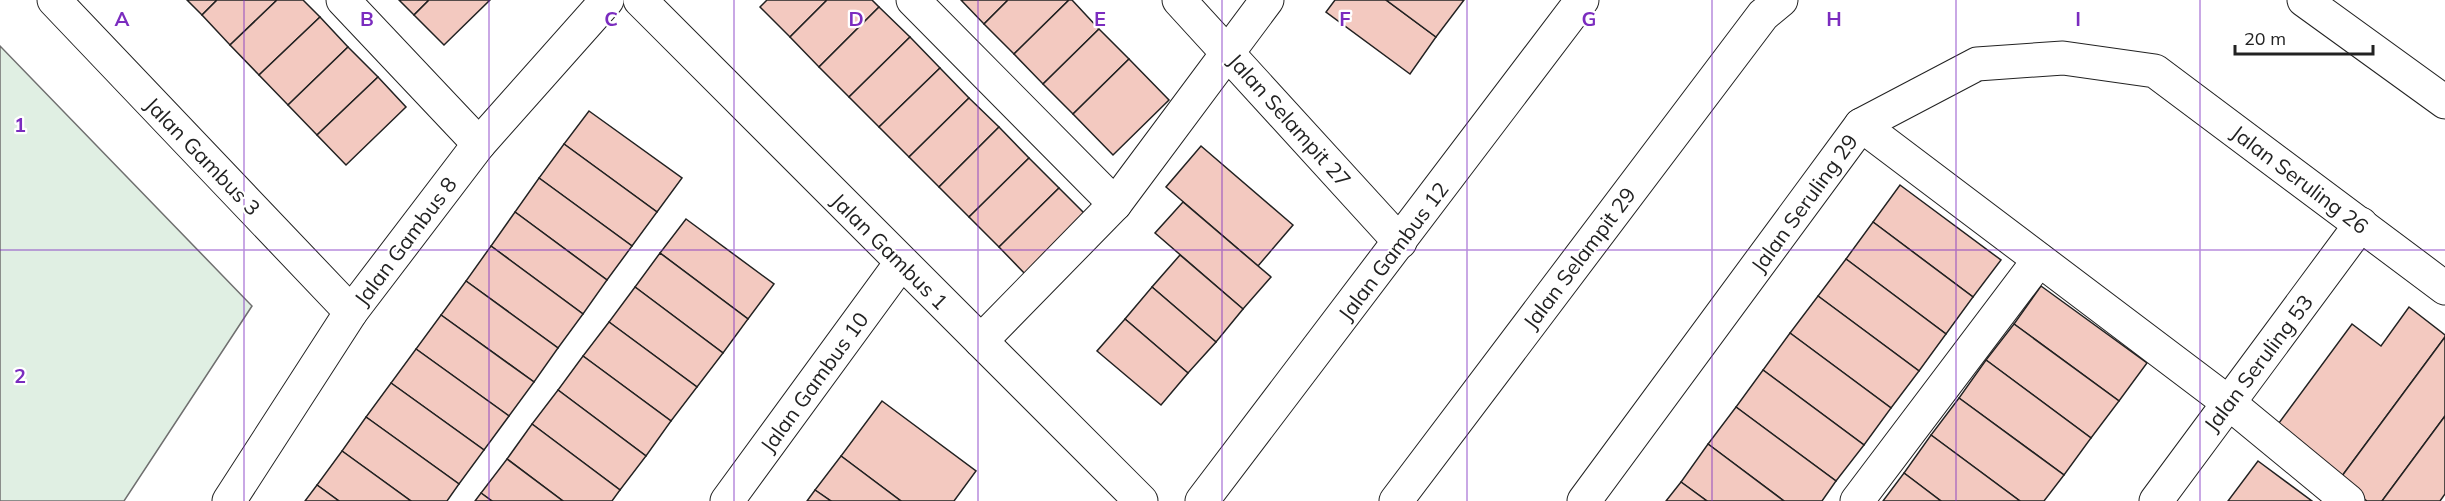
<svg xmlns="http://www.w3.org/2000/svg" width="2445" height="501" viewBox="0 0 2445 501" font-family="Mulish,sans-serif">
  <style>
    .green { fill: #e0efe3; stroke: #6f6f6f; stroke-width: 1.5 }
    .building { fill: #f3c9c0; stroke: #222; stroke-width: 1.5 }
    .lines { fill: none; stroke-linecap: round; stroke-linejoin: round }
    .minor-casing { stroke: #222; stroke-width: 35 }
    .minor { stroke: #fff; stroke-width: 33 }
    .grid { fill: none; stroke: #7b2cbf; stroke-width: 1.5; stroke-opacity: 0.55 }
    .labels { text-anchor: middle; dominant-baseline: central; stroke-width: 4.5; stroke-linejoin: round; paint-order: stroke }
    .street-label { font-size: 21px; fill: #222; stroke: #fff }
    .grid-label { font-size: 20px; text-anchor: middle; font-weight: bold; fill: #7b2cbf; stroke: #fff; stroke-width: 4.5; stroke-linejoin: round; paint-order: stroke }
  </style>
  <rect width="100%" height="100%" fill="#fff"/>
  <polygon class="green" points="0,46 252,306 124,501 0,501"/>
  <g class="building">
    <polygon points="187,0 217,0 202,15"/>
    <polygon points="217,0 277,0 230,45 202,15"/>
    <polygon points="277,0 303,0 320,17 259,75 230,45"/>
    <polygon points="399,0 429,0 414,15"/>
    <polygon points="429,0 490,0 444,45 414,15"/>
    <polygon points="767,0 827,0 790,37 760,7"/>
    <polygon points="827,0 872,0 879,7 819,67 790,37"/>
    <polygon points="961,0 1008,0 984,24"/>
    <polygon points="1008,0 1069,0 1014,54 984,24"/>
    <polygon points="1069,0 1072,0 1099,29 1043,84 1014,54"/>
    <polygon points="1335,0 1386,0 1436,37 1410,74 1326,12"/>
    <polygon points="1386,0 1464,0 1436,37"/>
    <polygon points="879,7 910,37 849,97 819,67"/>
    <polygon points="320,17 348,47 288,105 259,75"/>
    <polygon points="1099,29 1129,59 1073,114 1043,84"/>
    <polygon points="910,37 940,68 879,127 849,97"/>
    <polygon points="348,47 378,77 317,135 288,105"/>
    <polygon points="1129,59 1169,100 1113,155 1073,114"/>
    <polygon points="940,68 969,98 909,157 879,127"/>
    <polygon points="378,77 406,107 346,165 317,135"/>
    <polygon points="969,98 999,127 939,187 909,157"/>
    <polygon points="589,111 682,178 657,212 564,144"/>
    <polygon points="999,127 1029,158 969,217 939,187"/>
    <polygon points="564,144 657,212 632,246 539,178"/>
    <polygon points="1201,146 1293,225 1258,266 1166,187"/>
    <polygon points="1029,158 1059,188 999,247 969,217"/>
    <polygon points="539,178 632,246 607,280 515,212"/>
    <polygon points="1900,185 2001,260 1973,297 1873,222"/>
    <polygon points="1059,188 1089,218 1028,277 999,247"/>
    <polygon points="1183,202 1271,277 1243,309 1155,233"/>
    <polygon points="515,212 607,280 583,314 491,246"/>
    <polygon points="686,219 774,284 748,319 660,253"/>
    <polygon points="1873,222 1973,297 1946,334 1846,259"/>
    <polygon points="491,246 583,314 558,348 466,281"/>
    <polygon points="660,253 748,319 723,353 635,287"/>
    <polygon points="1180,255 1243,309 1216,342 1152,287"/>
    <polygon points="1846,259 1946,334 1919,371 1818,296"/>
    <polygon points="466,281 558,348 534,382 441,315"/>
    <polygon points="2041,286 2147,363 2119,401 2014,324"/>
    <polygon points="635,287 723,353 697,387 609,322"/>
    <polygon points="1152,287 1216,342 1188,373 1125,319"/>
    <polygon points="1818,296 1919,371 1891,408 1790,333"/>
    <polygon points="2409,307 2445,335 2445,337 2339,480 2273,431 2352,324 2381,346"/>
    <polygon points="441,315 534,382 509,416 416,349"/>
    <polygon points="1125,319 1188,373 1161,405 1097,351"/>
    <polygon points="609,322 697,387 671,421 583,356"/>
    <polygon points="2014,324 2119,401 2091,438 1986,360"/>
    <polygon points="1790,333 1891,408 1864,445 1763,370"/>
    <polygon points="2445,337 2445,416 2382,501 2367,501 2339,480"/>
    <polygon points="416,349 509,416 484,450 391,383"/>
    <polygon points="583,356 671,421 646,456 558,390"/>
    <polygon points="1986,360 2091,438 2064,475 1959,398"/>
    <polygon points="1763,370 1864,445 1836,481 1736,407"/>
    <polygon points="391,383 484,450 459,484 366,417"/>
    <polygon points="558,390 646,456 620,490 532,424"/>
    <polygon points="1959,398 2064,475 2044,501 2020,501 1931,435"/>
    <polygon points="882,401 976,471 954,501 901,501 841,456"/>
    <polygon points="1736,407 1836,481 1822,501 1784,501 1708,444"/>
    <polygon points="2445,416 2445,494 2440,501 2382,501"/>
    <polygon points="366,417 459,484 447,501 411,501 342,451"/>
    <polygon points="532,424 620,490 612,501 563,501 507,459"/>
    <polygon points="1931,435 2020,501 1941,501 1904,473"/>
    <polygon points="1708,444 1784,501 1707,501 1681,482"/>
    <polygon points="342,451 411,501 339,501 317,485"/>
    <polygon points="841,456 901,501 831,501 815,490"/>
    <polygon points="507,459 563,501 492,501 481,493"/>
    <polygon points="2258,461 2312,501 2228,501"/>
    <polygon points="1904,473 1941,501 1883,501"/>
    <polygon points="1681,482 1707,501 1666,501"/>
    <polygon points="317,485 339,501 305,501"/>
    <polygon points="815,490 831,501 807,501"/>
    <polygon points="481,493 492,501 475,501"/>
  </g>
  <g class="lines">
    <g class="minor-casing">
      <g id="minor">
        <polyline points="54,0 351,312"/>
        <polyline points="343,0 479,144"/>
        <polyline points="640,0 1141,501"/>
        <polyline points="913,0 1115,204"/>
        <polyline points="1179,0 1400,242"/>
        <polyline points="2304,0 2445,102"/>
        <polyline points="1861,125 2229,403 2348,501"/>
        <polyline points="981,341 1115,204 1267,0"/>
        <polyline points="229,501 351,312 479,144 607,0"/>
        <polyline points="727,501 901,263"/>
        <polyline points="1202,501 1582,0"/>
        <polyline points="1396,501 1763,15 1781,0"/>
        <polyline points="1584,501 1861,125 1977,64 2063,58 2155,71 2445,288"/>
        <polyline points="1857,501 2039,260"/>
        <polyline points="2156,501 2361,224"/>
      </g>
    </g>
    <use href="#minor" class="minor"/>
  </g>
  <path class="grid" d="M244,0V501M489,0V501M734,0V501M978,0V501M1222,0V501M1467,0V501M1712,0V501M1956,0V501M2200,0V501M0,250H2445"/>
  <g class="labels">
    <g class="street-label">
      <text transform="translate(1290 120) rotate(48)">Jalan Selampit 27</text>
      <text transform="translate(203 156) rotate(46)">Jalan Gambus 3</text>
      <text transform="translate(2300 179) rotate(37)">Jalan Seruling 26</text>
      <text transform="translate(1804 203) rotate(-54)">Jalan Seruling 29</text>
      <text transform="translate(405 241) rotate(-53)">Jalan Gambus 8</text>
      <text transform="translate(890 251) rotate(45)">Jalan Gambus 1</text>
      <text transform="translate(1393 251) rotate(-53)">Jalan Gambus 12</text>
      <text transform="translate(1579 258) rotate(-53)">Jalan Selampit 29</text>
      <text transform="translate(2258 363) rotate(-53)">Jalan Seruling 53</text>
      <text transform="translate(814 382) rotate(-54)">Jalan Gambus 10</text>
    </g>
  </g>
  <g class="grid-label">
    <text x="122" y="26">A</text>
    <text x="367" y="26">B</text>
    <text x="611" y="26">C</text>
    <text x="856" y="26">D</text>
    <text x="1100" y="26">E</text>
    <text x="1345" y="26">F</text>
    <text x="1589" y="26">G</text>
    <text x="1834" y="26">H</text>
    <text x="2078" y="26">I</text>
    <text x="20" y="132">1</text>
    <text x="20" y="383">2</text>
  </g>
  <path d="M2235 45v9h138v-9" fill="none" stroke="#222222" stroke-width="3"/>
  <text x="2244" y="45" font-size="18" fill="#222222" stroke="#ffffff" stroke-width="4.5" paint-order="stroke">20 m</text>
</svg>
